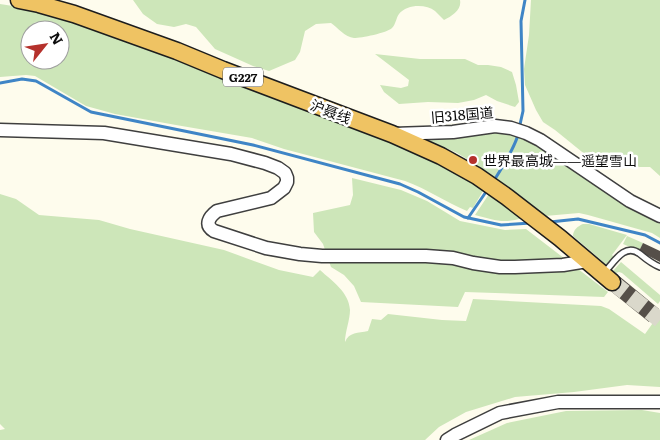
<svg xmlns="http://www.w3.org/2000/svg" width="660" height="440" viewBox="0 0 660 440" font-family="Literata,'Noto Sans SC',serif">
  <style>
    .green { fill: #cde6b9; fill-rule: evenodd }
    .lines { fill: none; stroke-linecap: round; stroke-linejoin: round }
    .stream { stroke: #3f85c6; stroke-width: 3 }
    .building { fill: #554f49 }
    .trunk-tunnel { stroke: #dad8cb; stroke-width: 16; stroke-dasharray: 16 8; stroke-linecap: butt }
    .service-casing { stroke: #3f3f3f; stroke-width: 8 }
    .tertiary-casing { stroke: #3f3f3f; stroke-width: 15 }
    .trunk-casing { stroke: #1d1d1d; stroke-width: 19 }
    .service { stroke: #fff; stroke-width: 5 }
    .tertiary { stroke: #fff; stroke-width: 12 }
    .trunk { stroke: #efc363; stroke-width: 16 }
    .poi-dot { fill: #b5312c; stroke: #fff; stroke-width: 2 }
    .labels { text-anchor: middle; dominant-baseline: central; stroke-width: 5; stroke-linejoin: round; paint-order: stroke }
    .shield { fill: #fff; stroke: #555; stroke-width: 1 }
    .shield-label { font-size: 12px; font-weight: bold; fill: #0c0c0c }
    .street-label { font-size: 14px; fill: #0c0c0c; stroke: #fff }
    .poi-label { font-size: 14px; fill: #0c0c0c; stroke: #fff; text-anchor: start }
  </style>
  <rect width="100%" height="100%" fill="#fefced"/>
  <g class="green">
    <path d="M133,0H460C462,10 452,16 444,20C441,17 438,14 435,11C426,4 407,4 399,14C396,18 396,24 392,28C387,33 361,38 354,38C345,37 338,28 331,23L316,24L305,31L300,52L295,60L269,71L253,66L215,49L196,27L186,24L174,27L157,24L143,14Z"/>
    <polygon points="531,0 660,0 660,176 650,167 639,167 634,163 605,164 592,160 555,130 543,122 536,110 525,85 524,69 529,35"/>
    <path d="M0,4L32,9L78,22L236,80L405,148L459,173L483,191L473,208L470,207L467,211C446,202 427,189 405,181L284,149L252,138L176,125L115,114L97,109L86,106L35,76L26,75L0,77ZM30,30H60V60H30Z"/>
    <polygon points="375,54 420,59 465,59 478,65 488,65 501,67 512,72 516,85 519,102 515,107 497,101 486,95 474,100 458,103 428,102 399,104 384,92 380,85 401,88 408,86 409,80"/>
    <polygon points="488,130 517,135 535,145 632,209 660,223 660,238 652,233 588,215 579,213 545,216 521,196 475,164 457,153 421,137"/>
    <polygon points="352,178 401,190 427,201 460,221 505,230 526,229 608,292 604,297 465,292 458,307 361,302 354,286 344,275 331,267 323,244 314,232 313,213 350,205 353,195"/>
    <path d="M0,194L16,199L39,215L99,220L130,229L224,250L279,270L313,277L320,270C332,281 349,292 350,310C350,320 345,332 345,342C349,332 358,333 368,331L372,319L381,320L388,314L442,320L466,321L473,299L601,306L609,309L645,334L660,313V387L627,385L574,392L515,397L466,412L439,427L425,440H0V430L5,429L0,424Z"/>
    <path d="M489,194L523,218C502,224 495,220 475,215Z"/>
    <path d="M583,224H589L627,235L612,255L614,257L608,266L573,236C573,230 578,226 583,224Z"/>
    <polygon points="627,236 643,243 639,251 623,244"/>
    <polygon points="621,262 660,295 660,301 658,304 622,273 619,272 616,273 613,271"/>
    <polygon points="642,410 660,413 660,440 469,440 507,423 566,411"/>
  </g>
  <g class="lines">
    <g class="stream">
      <polyline points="0,83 22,79 36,81 91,112 253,145 400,184 418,192 464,217 501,225 531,223"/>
      <polyline points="519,129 523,111 521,21 525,0"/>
      <path d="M493,182C502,168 513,151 518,135"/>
      <polyline points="468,218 488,189"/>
      <polyline points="550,222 578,219 645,235 660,243"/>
    </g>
  </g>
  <g class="building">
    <polygon points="643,243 660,251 660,262 639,251"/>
    <polygon points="619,276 659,309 649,322 608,289"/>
  </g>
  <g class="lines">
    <polyline class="trunk-tunnel" points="612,282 660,320"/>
    <g class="service-casing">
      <path id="service" d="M605,272C614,262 625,242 640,254C646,259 652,264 660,267"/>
    </g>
    <g class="tertiary-casing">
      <g id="tertiary">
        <path d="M0,130L104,133L231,154L265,163L278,168L285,173L287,178V182L284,188L271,198L217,211C209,217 204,225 214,231L266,248L300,254L322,256H426L453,258L473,263L500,267H515L563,265L587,261"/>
        <polyline points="393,134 453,132 495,126 511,128 526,133 540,140 630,201 660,216"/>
        <polyline points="447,440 455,435 500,413 558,402 660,402"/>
      </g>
    </g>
    <g class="trunk-casing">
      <polyline id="trunk" points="19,0 39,4 74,14 177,51 223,70 392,134 441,156 477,176 507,197 560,238 612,282"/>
    </g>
    <use href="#service" class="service"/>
    <use href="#tertiary" class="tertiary"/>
    <use href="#trunk" class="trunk"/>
  </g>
  <circle class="poi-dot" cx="473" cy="160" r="5"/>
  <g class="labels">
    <rect class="shield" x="223" y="67.5" width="40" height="19" rx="4"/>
    <g class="shield-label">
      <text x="243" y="77">G227</text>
    </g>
    <g class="street-label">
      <text transform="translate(331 111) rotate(21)">沪聂线</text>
      <text transform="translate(462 114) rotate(-5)">旧318国道</text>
    </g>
    <g class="poi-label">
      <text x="483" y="160">世界最高城——遥望雪山</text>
    </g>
  </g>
  <g transform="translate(45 45) rotate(60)"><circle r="24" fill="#ffffff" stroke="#9e9e9e"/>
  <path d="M0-4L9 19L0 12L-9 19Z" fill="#b5312c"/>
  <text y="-8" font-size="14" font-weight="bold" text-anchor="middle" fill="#0c0c0c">N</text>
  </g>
</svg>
